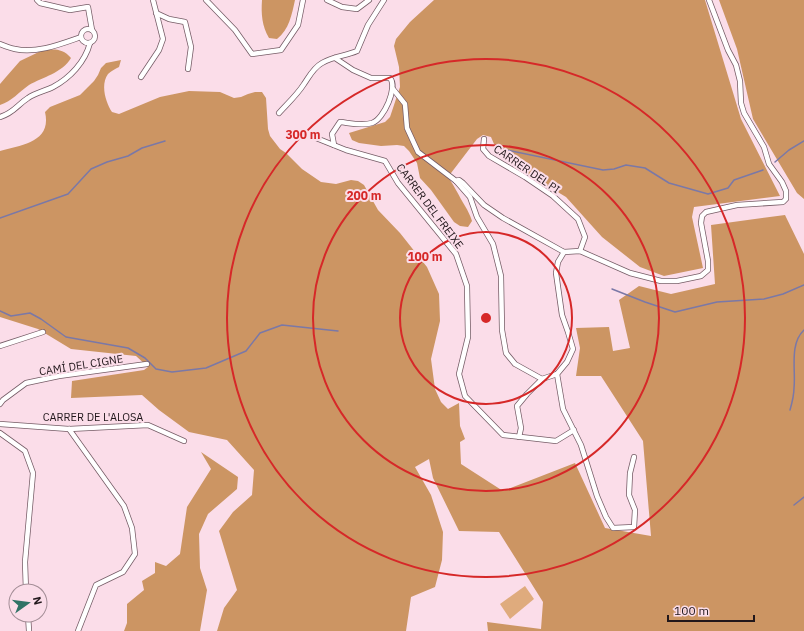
<svg xmlns="http://www.w3.org/2000/svg" width="804" height="631" viewBox="0 0 804 631" font-family="'IBM Plex Sans',sans-serif">
  <style>
    .green { fill: #dfab7d }
    .forest { fill: #cc9563 }
    .lines { fill: none; stroke-linecap: round; stroke-linejoin: round }
    .stream { stroke: #7a78a7; stroke-width: 1.5 }
    .minor-casing { stroke: #755c66; stroke-width: 6 }
    .minor { stroke: #fff; stroke-width: 4.5 }
    .ring { fill: none; stroke: #d62828; stroke-width: 2 }
    .labels { text-anchor: middle; dominant-baseline: central; stroke-width: 4; stroke-linejoin: round; paint-order: stroke }
    .street-label { font-size: 11px; fill: #21171b; stroke: #fbdde9 }
    .centre { fill: #d62828; stroke: #fbdde9; stroke-width: 2 }
    .ring-label { font-size: 12px; text-anchor: middle; font-weight: bold; fill: #d62828; stroke: #fbdde9; stroke-width: 4; stroke-linejoin: round; paint-order: stroke }
  </style>
  <rect width="100%" height="100%" fill="#fbdde9"/>
  <polygon class="green" points="525,586 534,599 510,619 500,604"/>
  <g class="forest">
    <path d="M262,0H295C292,14 289,30 277,39L269,38C262,26 261,14 262,0Z"/>
    <path d="M434,0H705L741,119L780,196L694,207L692,217L703,268L664,276L640,267L602,237L566,197L521,170L494,144L491,137L483,135L477,139L448,177C455,187 459,196 465,206C468,211 470,215 472,221L468,227L460,226L454,222L431,190L420,178L417,163L409,151L404,146L397,145L381,146L359,143L352,140L349,133L385,122L390,117L400,87L399,67L394,46L396,39L410,22Z"/>
    <polygon points="719,0 804,0 804,199 797,193 753,119 737,49"/>
    <path d="M43,50C54,49 63,48 71,58C62,73 43,77 29,85C19,92 12,101 0,105V84L6,77L20,61Z"/>
    <path d="M121,60L119,67C115,69 111,71 108,74C100,85 106,103 112,112L119,114L160,97L189,91L220,92L234,98L241,97L248,94L255,92H262L266,98L268,129L270,136L280,149L286,153L302,169L321,182L336,184L351,180L358,181L364,185L378,210L400,233L427,267L439,294L440,321L431,359L435,389L441,402L448,409L459,403L460,426L465,439L460,442L461,464L503,491L575,463L605,528L651,536L643,441L601,376H576L580,348L576,328L609,327L613,351L630,348L619,300L639,286L671,294L715,284L711,225L785,215L804,254V631H488L487,622L541,629L543,602L499,532L459,531L433,478L429,459L415,467L431,495L443,532L442,560L435,587L411,597L406,631H217L224,608L237,590L219,531L233,512L252,495L254,470L227,440L189,432L159,410L142,395L71,398L72,381L144,370L148,367L136,356L71,349L38,329L0,317V151C22,145 52,142 45,112L50,107L80,95L94,81L98,75L101,68L106,63Z"/>
    <polygon points="201,452 238,477 237,489 208,514 199,534 200,568 207,590 200,631 124,631 127,623 127,604 144,590 142,581 155,573 155,562 166,566 180,554 187,507 211,469"/>
  </g>
  <g class="lines">
    <g class="stream">
      <polyline points="502,149 603,170 614,169 626,165 645,168 669,183 708,194 728,188 734,180 763,170"/>
      <polyline points="775,162 789,150 804,141"/>
      <polyline points="0,218 68,194 91,169 107,162 128,156 142,148 165,141"/>
      <polyline points="612,289 645,302 675,312 717,302 764,299 783,294 804,285"/>
      <polyline points="0,311 11,316 30,313 41,319 66,337 128,348 145,358 156,369 172,372 206,368 246,351 260,333 282,325 338,331"/>
      <path d="M790,410C792,403 794,395 794,388C796,370 789,344 804,330"/>
      <polyline points="794,505 804,497"/>
    </g>
    <g class="minor-casing">
      <g id="minor">
        <polyline points="37,0 40,3 70,10 88,7 92,30"/>
        <polyline points="206,0 235,30 252,54 281,50 298,25 303,0"/>
        <polyline points="327,0 342,7 357,9 369,0"/>
        <polyline points="156,13 169,19 185,22 191,47 188,69"/>
        <circle cx="88" cy="36" r="7"/>
        <path d="M0,44C5,46 10,48 15,49C36,54 61,44 81,37"/>
        <polyline points="141,77 159,50 163,39 153,0"/>
        <polyline points="393,89 405,104 407,128 418,152 456,181 470,197 477,217 493,244 501,276 502,330 506,353 515,364 542,379"/>
        <path d="M279,113C287,104 297,95 304,84C309,77 313,68 322,63C333,56 346,56 357,51L368,25L384,0"/>
        <path d="M0,117C14,113 17,105 28,98C35,93 45,91 53,87C70,78 85,62 90,43"/>
        <polyline points="316,138 346,150 385,161 398,183 456,254 467,286 468,337 459,374 465,396 503,435 556,441 574,430"/>
        <polyline points="484,139 483,149 489,156 525,177 553,196 578,219 585,237 580,251"/>
        <path d="M334,145L332,134L340,122C350,123 362,126 372,123C384,119 398,87 390,78H371L353,70L335,58"/>
        <polyline points="456,181 459,180 463,183 484,205 503,218 564,252 580,251 630,273 661,281 677,281 701,276 708,270 708,261 701,223 702,216 706,212 737,205 783,202 786,199 786,191 782,182 769,164 764,147 744,113 741,103 740,81 736,65 728,50 709,0"/>
        <polyline points="564,252 558,262 556,273 562,315 568,332 573,349 567,362 557,374 563,409 581,445 597,496 606,517 613,528 634,527 635,510 629,495 630,473 634,457"/>
        <polyline points="0,346 43,332"/>
        <polyline points="0,404 3,400 26,383 59,376 147,364"/>
        <polyline points="0,424 69,429 148,425 184,441"/>
        <polyline points="69,429 124,506 132,528 135,554 123,572 96,585 78,631"/>
        <polyline points="0,433 25,451 33,473 25,562 26,591"/>
        <polyline points="519,437 521,428 517,406 527,394 542,379 557,374"/>
        <polyline points="28,615 29,631"/>
      </g>
    </g>
    <use href="#minor" class="minor"/>
  </g>
  <g class="ring">
    <circle cx="486" cy="318" r="86"/>
    <circle cx="486" cy="318" r="173"/>
    <circle cx="486" cy="318" r="259"/>
  </g>
  <g class="labels">
    <g class="street-label">
      <text transform="translate(527 169) rotate(34)">CARRER DEL PI</text>
      <text transform="translate(430 206) rotate(53)">CARRER DEL FREIXE</text>
      <text transform="translate(81 365) rotate(-9)">CAMÍ DEL CIGNE</text>
      <text x="93" y="417">CARRER DE L'ALOSA</text>
    </g>
  </g>
  <circle cx="486" cy="318" r="6" class="centre"/>
  <g class="ring-label">
    <text x="303" y="139">300 m</text>
    <text x="364" y="200">200 m</text>
    <text x="425" y="261">100 m</text>
  </g>
  <g transform="translate(28 603) rotate(76)"><circle r="19" fill="#fbdde9" stroke="#a48e97"/>
  <path d="M0-3L7 15L0 10L-7 15Z" fill="#307366"/>
  <text y="-6" font-size="11" font-weight="bold" text-anchor="middle" fill="#21171b">N</text>
  </g>
  <path d="M668 615v6h86v-6" fill="none" stroke="#21171b" stroke-width="2"/>
  <text x="674" y="615" font-size="12" fill="#21171b" stroke="#fbdde9" stroke-width="3" paint-order="stroke">100 m</text>
</svg>
